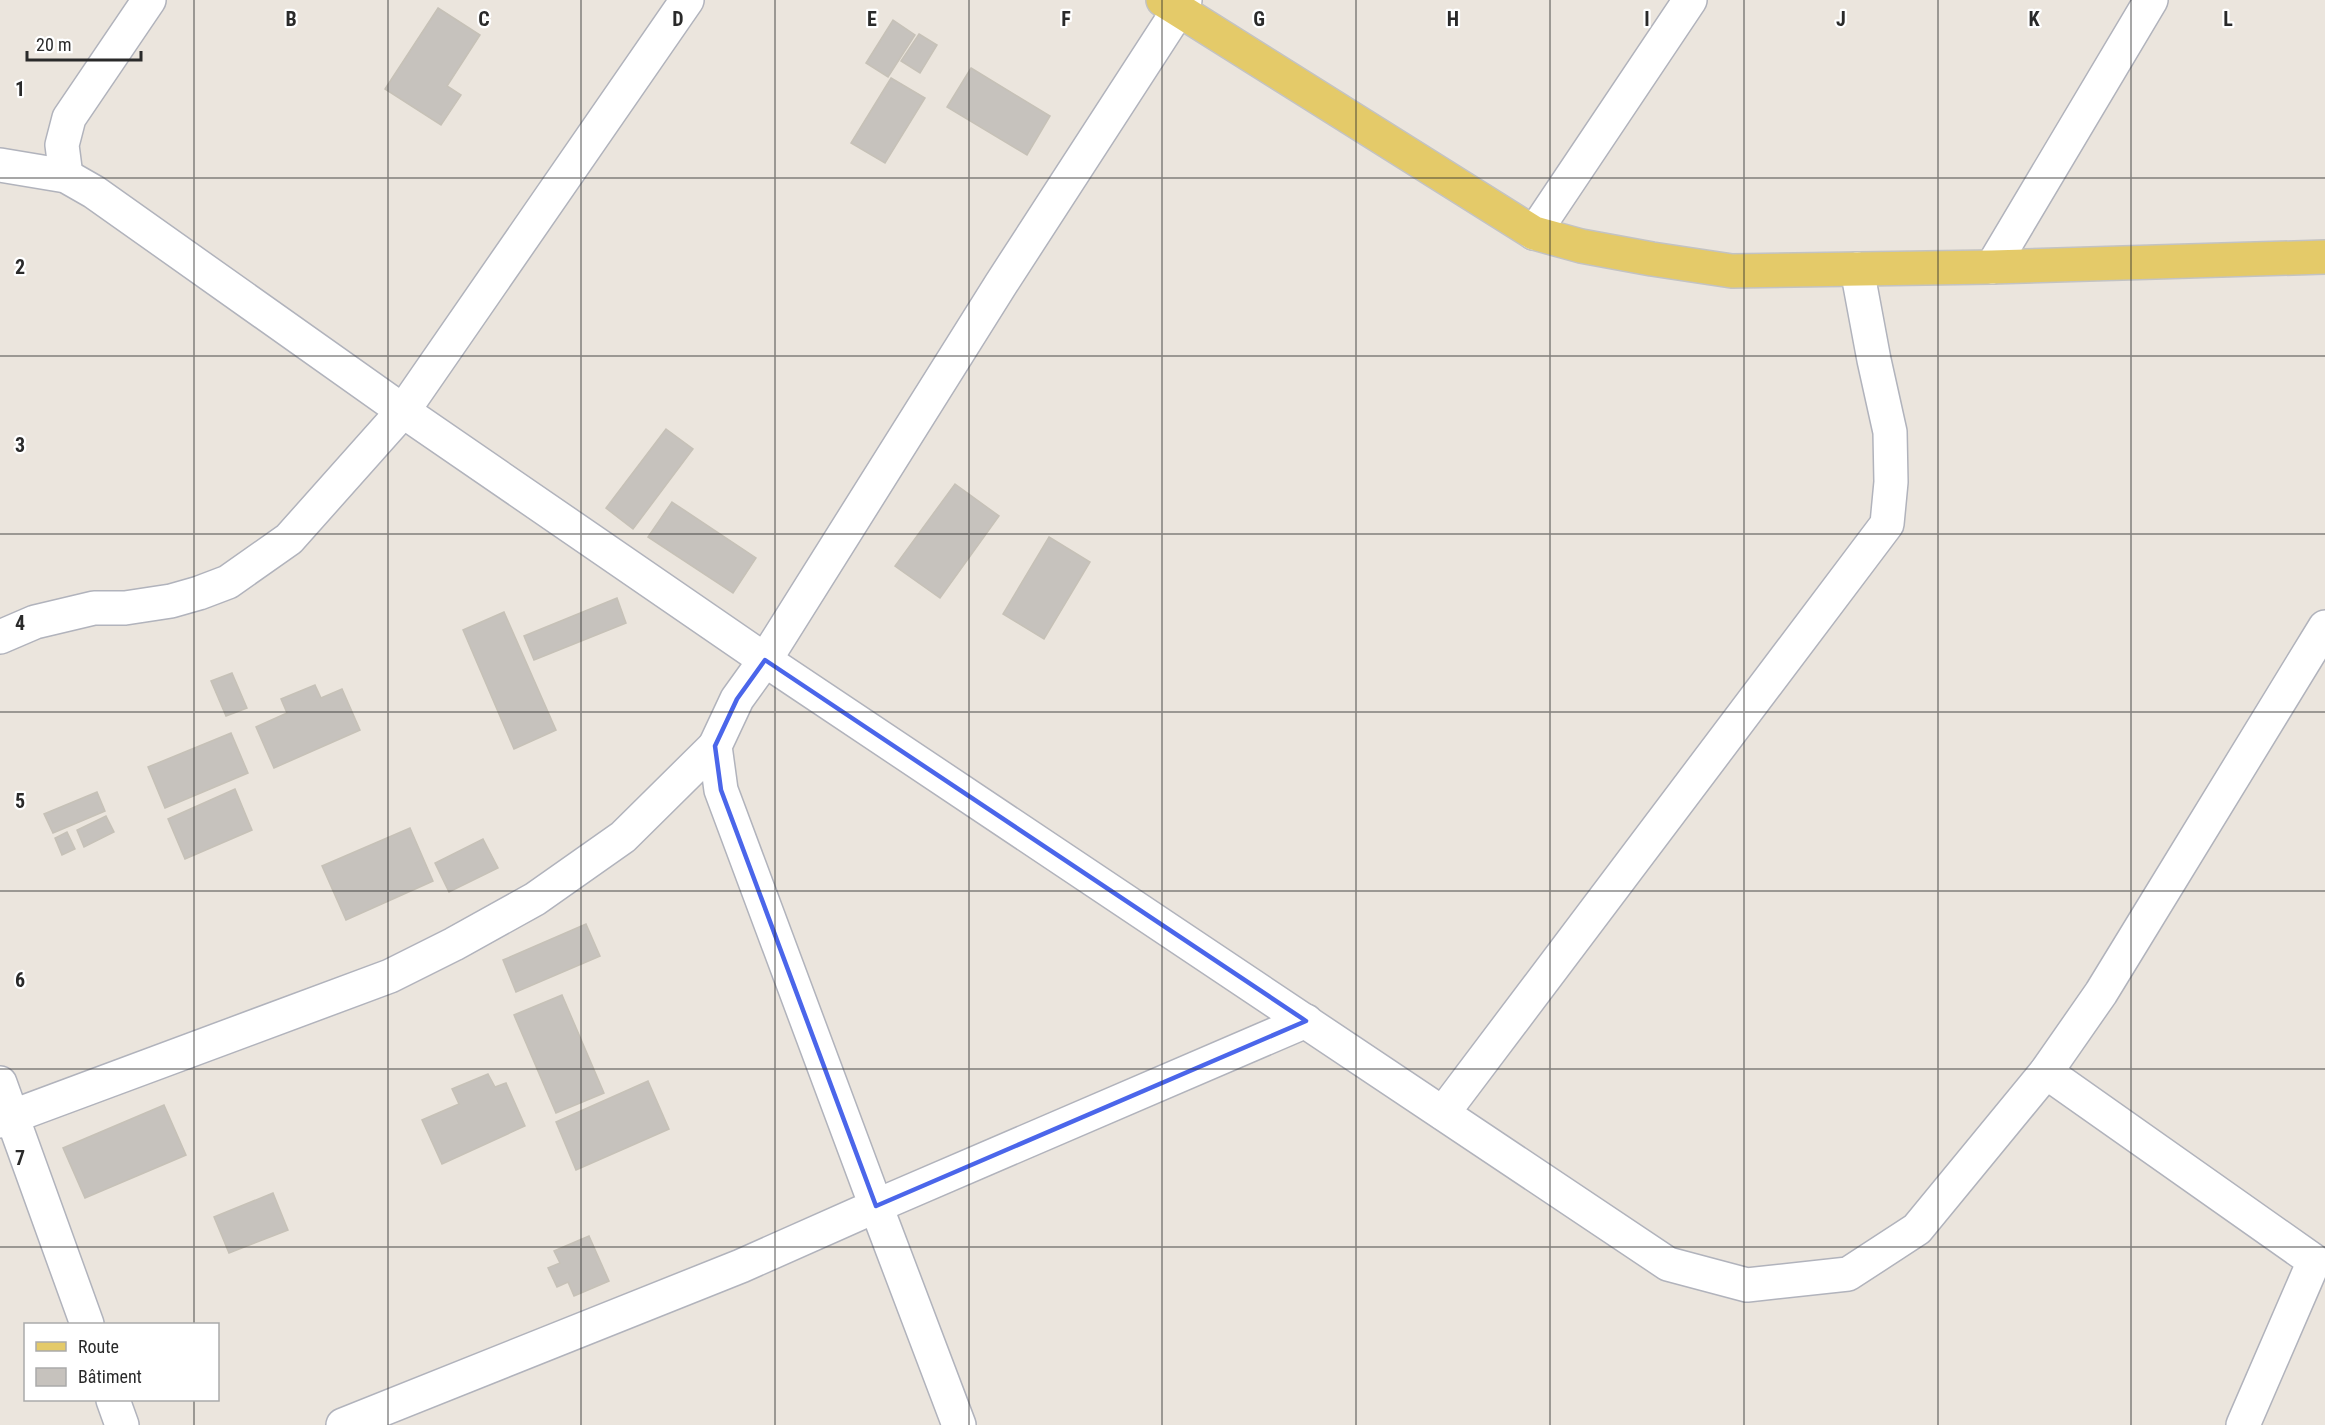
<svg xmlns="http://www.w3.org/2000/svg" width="2325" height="1425" viewBox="0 0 2325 1425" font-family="'Roboto Condensed',sans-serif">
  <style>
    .building { fill: #c6c2bd; stroke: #c6c1b7; stroke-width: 1.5 }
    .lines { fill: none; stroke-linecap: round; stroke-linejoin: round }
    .minor-casing { stroke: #b1b3bc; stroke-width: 36 }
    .major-casing { stroke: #c3c3c3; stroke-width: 36 }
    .minor { stroke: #fff; stroke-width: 33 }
    .major { stroke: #e4ca69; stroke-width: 33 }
    .marked { fill: none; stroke: #4b66ea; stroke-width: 4.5; stroke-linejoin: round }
    .grid { fill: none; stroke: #2a2a2a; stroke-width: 1.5; stroke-opacity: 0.55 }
    .grid-label { font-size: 20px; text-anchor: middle; font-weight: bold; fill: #2a2a2a; stroke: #fff; stroke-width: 4.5; stroke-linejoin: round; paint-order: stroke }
  </style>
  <rect width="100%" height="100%" fill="#ebe5dd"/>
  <g class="building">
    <polygon points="438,8 480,35 447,86 461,95 441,125 385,89"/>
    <polygon points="893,20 915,35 888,77 866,63"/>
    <polygon points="919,34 937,45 920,73 901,61"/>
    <polygon points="971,68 1050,116 1027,155 947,107"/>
    <polygon points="891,78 925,98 885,163 851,143"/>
    <polygon points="666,429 693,449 633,529 606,508"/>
    <polygon points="955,484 999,516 940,598 895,566"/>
    <polygon points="672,502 756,558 733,593 648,537"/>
    <polygon points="1049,537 1090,562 1044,639 1003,614"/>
    <polygon points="617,598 626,623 534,660 524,636"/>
    <polygon points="504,612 556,730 514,749 463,630"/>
    <polygon points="232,673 247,708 226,716 211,681"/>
    <polygon points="315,685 321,698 342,689 360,730 274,768 256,727 287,713 281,699"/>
    <polygon points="231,733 248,773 165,808 148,767"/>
    <polygon points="235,789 252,830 185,859 168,819"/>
    <polygon points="97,792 105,811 53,833 44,814"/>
    <polygon points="106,816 114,832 84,847 77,830"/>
    <polygon points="410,828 433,881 346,920 322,866"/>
    <polygon points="67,832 75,849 62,855 55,838"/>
    <polygon points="483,839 498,868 449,892 435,863"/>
    <polygon points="586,924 600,956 516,992 503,960"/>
    <polygon points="562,995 604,1093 556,1113 514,1015"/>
    <polygon points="488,1074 495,1087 506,1083 525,1126 442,1164 422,1120 459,1104 452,1089"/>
    <polygon points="648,1081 669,1129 576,1170 556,1122"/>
    <polygon points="164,1105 186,1155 85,1198 63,1148"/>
    <polygon points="273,1193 288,1230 229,1253 214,1217"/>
    <polygon points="589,1236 609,1281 574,1296 568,1282 557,1287 548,1268 560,1263 554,1251"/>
  </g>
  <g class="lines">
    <g class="minor-casing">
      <g id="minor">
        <polyline points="0,165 66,176 94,192 403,411 765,660 1668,1264 1747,1285 1848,1274 1917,1229 2046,1072 2101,993 2325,627"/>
        <polyline points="66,176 62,145 69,118 149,0"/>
        <polyline points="1534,233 1690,0"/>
        <polyline points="1992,267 2151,0"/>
        <polyline points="0,637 35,622 94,608 125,608 171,601 199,593 228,582 289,539 403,411 687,0"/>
        <polyline points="2046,1072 2314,1261 2243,1425"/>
        <polyline points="0,1083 87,1324"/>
        <polyline points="1443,1113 1887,524 1891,482 1890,432 1874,360 1857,269"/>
        <polyline points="0,1121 390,976 454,944 535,899 623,837 715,746"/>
        <polyline points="113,1400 122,1425"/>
        <polyline points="343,1425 741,1266 876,1206 721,790 715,746 737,699 765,660 1001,284 1185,0"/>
        <polyline points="959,1425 876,1206 1306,1021"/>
      </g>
    </g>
    <g class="major-casing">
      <polyline id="major" points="1163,0 1534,233 1581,246 1652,259 1732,271 1992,267 2325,257"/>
    </g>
    <use href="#minor" class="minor"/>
    <use href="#major" class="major"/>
  </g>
  <path class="marked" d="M765,660L1306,1021L876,1206L721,790L715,746L737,699Z"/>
  <path class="grid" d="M194,0V1324M388,0V1425M581,0V1425M775,0V1425M969,0V1425M1162,0V1425M1356,0V1425M1550,0V1425M1744,0V1425M1938,0V1425M2131,0V1425M0,178H2325M0,356H2325M0,534H2325M0,712H2325M0,891H2325M0,1069H2325M0,1247H2325M194,1400V1425"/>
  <g class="grid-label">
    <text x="291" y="26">B</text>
    <text x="484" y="26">C</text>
    <text x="678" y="26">D</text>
    <text x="872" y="26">E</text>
    <text x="1066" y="26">F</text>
    <text x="1259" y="26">G</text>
    <text x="1453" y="26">H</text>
    <text x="1647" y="26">I</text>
    <text x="1841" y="26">J</text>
    <text x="2034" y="26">K</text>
    <text x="2228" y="26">L</text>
    <text x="20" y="96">1</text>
    <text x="20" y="274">2</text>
    <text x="20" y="452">3</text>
    <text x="20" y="630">4</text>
    <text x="20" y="808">5</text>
    <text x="20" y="987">6</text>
    <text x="20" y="1165">7</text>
  </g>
  <rect x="24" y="1323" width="195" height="78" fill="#ffffff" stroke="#aaaaaa" stroke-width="1.5"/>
  <rect x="36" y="1342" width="30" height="9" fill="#e4ca69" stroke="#aaaaaa" stroke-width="1.5"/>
  <text x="78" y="1353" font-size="18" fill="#2a2a2a">Route</text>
  <rect x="36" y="1368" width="30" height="18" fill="#c6c2bd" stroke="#aaaaaa" stroke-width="1.5"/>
  <text x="78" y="1383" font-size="18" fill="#2a2a2a">Bâtiment</text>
  <path d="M27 51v9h114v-9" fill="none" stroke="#2a2a2a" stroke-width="3"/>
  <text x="36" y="51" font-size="18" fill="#2a2a2a" stroke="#ffffff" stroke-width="4.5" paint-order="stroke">20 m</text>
</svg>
